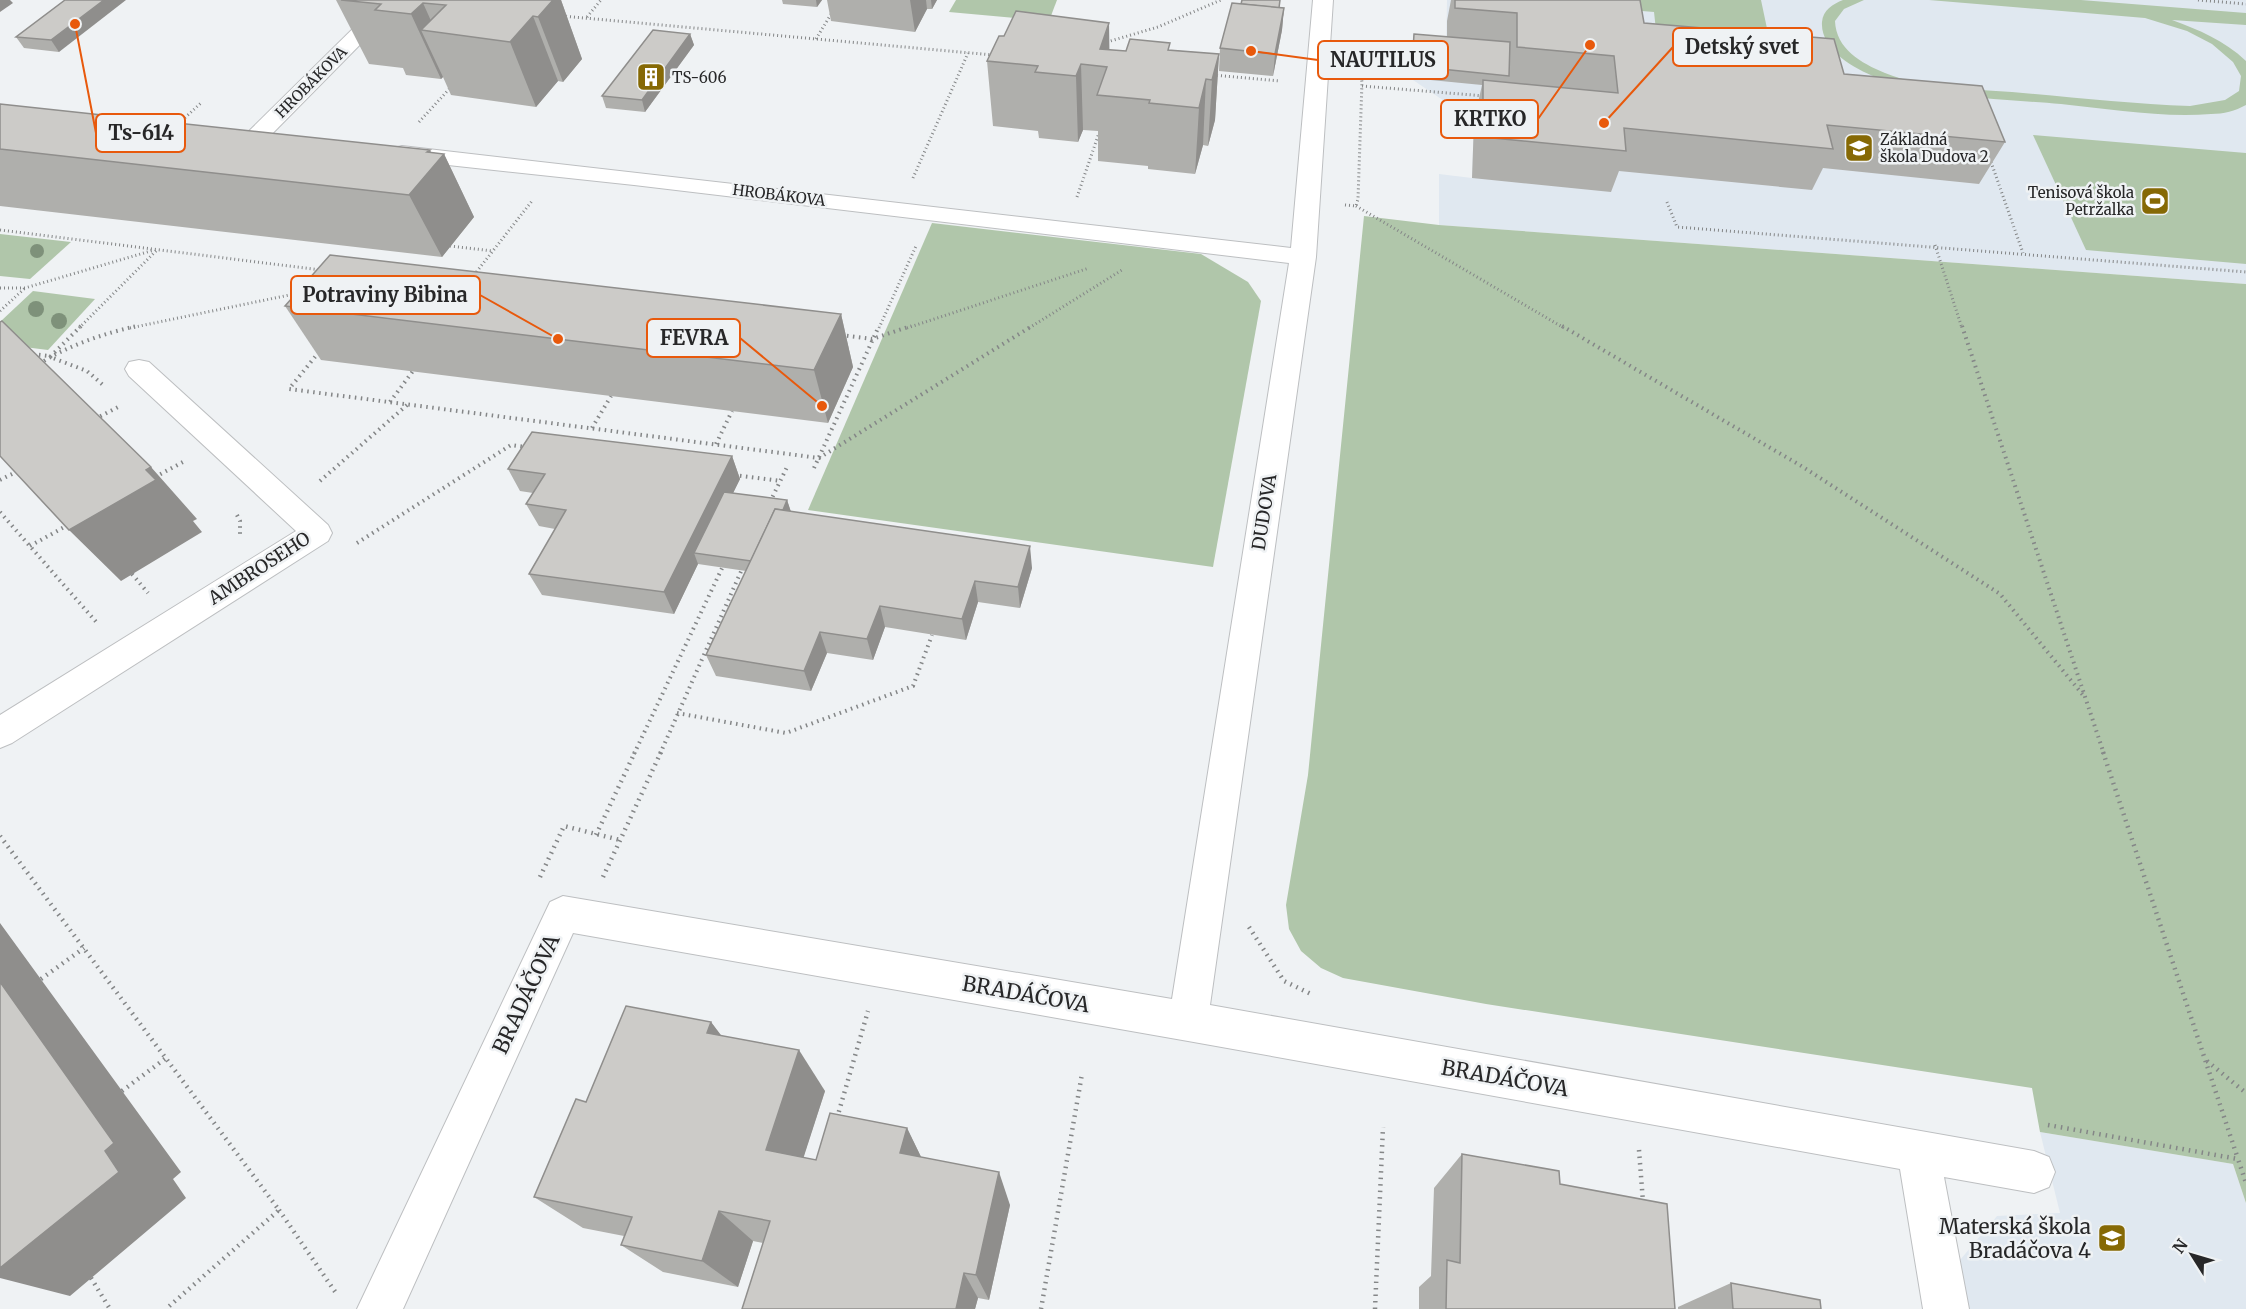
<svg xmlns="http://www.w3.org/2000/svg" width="2246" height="1309" viewBox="0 0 2246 1309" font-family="Merriweather,serif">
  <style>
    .built { fill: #e0e8f0 }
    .green { fill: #b0c6aa }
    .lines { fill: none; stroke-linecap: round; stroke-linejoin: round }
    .street-casing { stroke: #bdbfc1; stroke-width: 2 }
    .path-far2 { stroke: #848687; stroke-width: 3; stroke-dasharray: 1 3; stroke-linecap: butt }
    .path-far1 { stroke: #848687; stroke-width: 4; stroke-dasharray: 1.5 4.5; stroke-linecap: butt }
    .path { stroke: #848687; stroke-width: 4.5; stroke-dasharray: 1.5 5; stroke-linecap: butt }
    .street { fill: #fff; fill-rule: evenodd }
    .tree { fill: #7e917a }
    .wall { fill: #afafac }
    .shaded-wall { fill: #8f8e8c }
    .building { fill: #cccbc8; stroke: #8f8e8c; stroke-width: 1.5 }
    .labels { text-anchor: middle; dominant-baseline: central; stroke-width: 5; stroke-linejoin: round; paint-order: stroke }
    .far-poi-label { font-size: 15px; fill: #272728; stroke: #eff2f4; text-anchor: start }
    .far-street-label { font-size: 15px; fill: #272728; stroke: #eff2f4 }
    .street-label { font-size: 18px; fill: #272728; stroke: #eff2f4 }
    .near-street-label { font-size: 21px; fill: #272728; stroke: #eff2f4 }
    .near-poi-label { font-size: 21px; fill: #272728; stroke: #eff2f4; text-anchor: end }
    .leader { fill: none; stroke: #e8590c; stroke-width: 2 }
    .callout-dot { fill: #e8590c; stroke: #eff2f4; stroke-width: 2 }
    .callout { fill: #eff2f4; stroke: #e8590c; stroke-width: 2 }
    .callout-label { font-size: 20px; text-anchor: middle; font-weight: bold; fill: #272728 }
  </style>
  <rect width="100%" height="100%" fill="#eff2f4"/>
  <g class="built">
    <polygon points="1447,0 2246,0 2246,284 1439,225 1439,174 1472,178 1474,121 1410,78 1412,45 1446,48"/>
    <polygon points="2040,1132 2233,1164 2246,1203 2246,1309 1969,1309 1960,1260 1997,1216 2060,1213"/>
  </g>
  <g class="green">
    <polygon points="956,0 1057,0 1049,21 949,12"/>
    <polygon points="1508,0 1761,0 1777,76 1660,66 1654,12"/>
    <path d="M1843,0H1864L1844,9L1835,21C1836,49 1861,63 1885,73C1924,89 1970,89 2012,92C2071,97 2131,104 2190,106L2225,100L2239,91L2241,76L2233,62L2212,44L2187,31L2145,18L1929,0H2081L2246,13V25L2172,20C2199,30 2224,40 2246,61V105C2235,111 2224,114 2211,114C2162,118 2110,109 2061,104C2005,99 1928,98 1876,77C1854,69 1820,49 1822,22C1823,10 1833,4 1843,0Z"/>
    <polygon points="2033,135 2246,153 2246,264 2086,250"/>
    <polygon points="1364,216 1439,225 2246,284 2246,1203 2233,1164 2040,1132 2032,1088 1486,1004 1343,978 1321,968 1301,951 1289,929 1286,905 1308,775"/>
    <polygon points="932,223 1201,254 1248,282 1261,301 1213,567 808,510"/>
    <polygon points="0,234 71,242 30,279 0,276"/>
    <polygon points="33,291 95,299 48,350 0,344 0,322"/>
  </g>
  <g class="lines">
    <g class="street-casing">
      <g id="street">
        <polygon points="382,0 404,0 263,143 255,145 247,143 243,138 247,133"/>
        <polygon points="1313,0 1333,0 1316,257 1210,1005 2034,1151 2049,1157 2055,1172 2049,1187 2034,1193 1944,1177 1969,1309 1923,1309 1900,1169 1188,1041 573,933 403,1309 357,1309 550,902 563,896 1172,999 1289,263 634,185 402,160 394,158 390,153 394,148 402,146 1291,248"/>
        <polygon points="139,360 149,362 328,525 332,533 328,541 12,743 0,748 0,715 296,531 129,376 125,369 129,362"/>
      </g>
    </g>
    <g class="path-far2">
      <polyline points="2198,0 2246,4"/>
      <polyline points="562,16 993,55"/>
      <polyline points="587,17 601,0"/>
      <polyline points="816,39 833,11"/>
      <polyline points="1107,42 1158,27 1221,0"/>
      <polyline points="1213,75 1280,81"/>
      <polyline points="1362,86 1485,96"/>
      <polyline points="419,122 451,87"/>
      <polyline points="176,126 202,102"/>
      <polyline points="1991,162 2023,253"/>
      <polyline points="913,178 968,53"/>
      <polyline points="1077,197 1099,133"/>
      <polyline points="1667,202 1677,227 2246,272"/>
      <polyline points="1345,205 1356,206 1358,199 1362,82 1358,57"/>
      <polyline points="1356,206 1564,328"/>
      <polyline points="0,230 321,270"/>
      <polyline points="1935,245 1962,328"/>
      <polyline points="450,246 493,251"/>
      <polyline points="474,275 532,201"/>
      <polyline points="0,288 25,288 154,250"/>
      <polyline points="0,311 25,288"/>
      <polyline points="79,328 158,249"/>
      <polyline points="130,328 299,293"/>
      <polyline points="879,328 916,246"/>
      <polyline points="907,328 1089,268"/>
      <polyline points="1029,328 1122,270"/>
    </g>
    <g class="path-far1">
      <polyline points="81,326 50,357 87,371 103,385"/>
      <polyline points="1562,326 1803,467 2000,594 2083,695"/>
      <polyline points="1962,326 2104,754"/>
      <polyline points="841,335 872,339 911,326"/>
      <polyline points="319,352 289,389 819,458 1032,326"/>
      <polyline points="33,354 49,356"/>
      <path d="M39,364C67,346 105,333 137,326"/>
      <polyline points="390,402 413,371"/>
      <polyline points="95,419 120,406"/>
      <polyline points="592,428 611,396"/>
      <polyline points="716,444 732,411"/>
      <polyline points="814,468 879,326"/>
      <polyline points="734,475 781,481"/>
      <polyline points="155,477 183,462"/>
      <polyline points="0,480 18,471"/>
      <polyline points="320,481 407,405"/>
      <polyline points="770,502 788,465"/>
      <polyline points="0,512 98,624"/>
      <polyline points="237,515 240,521 240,534"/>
      <polyline points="357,543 511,445 525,447"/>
      <polyline points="30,546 68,525"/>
      <polyline points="132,574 148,593"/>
      <polyline points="677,713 786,733 913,686 932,635"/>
      <polyline points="634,754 724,564"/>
      <polyline points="660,754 743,567"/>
    </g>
    <g class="path">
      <polyline points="2103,752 2238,1159"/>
      <polyline points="596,835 635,752"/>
      <polyline points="0,836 279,1210 166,1309"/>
      <polyline points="540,877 564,826 620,840"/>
      <polyline points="603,877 661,752"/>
      <polyline points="1249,927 1284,981 1311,994"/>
      <polyline points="41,979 84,948"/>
      <polyline points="2207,1061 2246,1093"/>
      <polyline points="122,1091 166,1058"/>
      <polyline points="837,1118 868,1011"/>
      <polyline points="2048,1125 2238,1159 2246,1183"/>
      <polyline points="1639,1150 1643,1202"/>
      <polyline points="279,1210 336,1293"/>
      <polyline points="91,1278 110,1309"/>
      <polyline points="1041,1309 1082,1074"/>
      <polyline points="1375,1309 1383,1127"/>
    </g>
    <use href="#street" class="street"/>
  </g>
  <g class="tree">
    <circle cx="37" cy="251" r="7"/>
    <circle cx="36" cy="309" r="8"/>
    <circle cx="59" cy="321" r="8"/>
  </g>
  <g class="wall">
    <polygon points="65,0 59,52 24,48 16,37"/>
    <polygon points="336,0 561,0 582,59 563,82 558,81 536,107 451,95 443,77 441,79 406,75 403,68 369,64"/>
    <polygon points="782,0 822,0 817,7 783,4"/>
    <polygon points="827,0 937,0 932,9 927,9 915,32 831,21"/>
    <polygon points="1451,0 1640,0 1644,23 1844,74 2005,142 1979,184 1823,168 1812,190 1619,171 1611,192 1472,178 1474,121 1482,85 1410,78 1412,45 1414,34 1447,37 1447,21"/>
    <polygon points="1280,8 1284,8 1282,30 1273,76 1219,71 1220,48"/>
    <polygon points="690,34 694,45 645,112 606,108 602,96"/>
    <polygon points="1109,50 1126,51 1170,50 1219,54 1215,120 1208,146 1203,145 1195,174 1148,169 1148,166 1098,161 1098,131 1083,130 1078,142 1039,138 1038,131 993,126 987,61"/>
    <polygon points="0,104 444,154 474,217 442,257 0,206"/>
    <polygon points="285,306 841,314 853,367 828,423 321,360"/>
    <polygon points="732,456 740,479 733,493 787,500 791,512 1032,568 1020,608 978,602 966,640 885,627 873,660 827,653 811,691 716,676 706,655 746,571 698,564 674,614 542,595 529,574 555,529 539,526 526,504 533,493 520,491 508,469"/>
    <polygon points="711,1022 721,1036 825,1091 803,1158 816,1160 907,1128 921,1157 1010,1205 989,1300 978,1298 975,1309 742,1309 763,1243 753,1241 738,1287 663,1272 621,1245 624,1236 583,1228 534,1197 586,1102"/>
    <polygon points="1462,1154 1560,1184 1675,1309 1419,1309 1419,1287 1431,1276 1434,1188"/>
    <polygon points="1731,1283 1821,1309 1678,1309 1678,1307"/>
  </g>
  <g class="shaded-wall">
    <polygon points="0,0 10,0 13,3 0,12"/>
    <polygon points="104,0 126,0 59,52 51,40"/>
    <polygon points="553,0 561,0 582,59 563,82 538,17"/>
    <polygon points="816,0 822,0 817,7"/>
    <polygon points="910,0 926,0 927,9 915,32"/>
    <polygon points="931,0 937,0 932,9"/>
    <polygon points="423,3 436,32 421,30 443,77 441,79 411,14"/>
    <polygon points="1284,8 1282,30 1273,76 1275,54"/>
    <polygon points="533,16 558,81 536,107 510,42"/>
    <polygon points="1109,23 1110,88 1107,67 1100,49"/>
    <polygon points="690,34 694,45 645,112 642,100"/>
    <polygon points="1219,54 1215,120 1208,146 1212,80"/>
    <polygon points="1081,64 1083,130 1078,142 1076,76"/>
    <polygon points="1206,79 1203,145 1195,174 1199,108"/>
    <polygon points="430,150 436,163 444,154 474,217 442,257 409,195 427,152"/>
    <polygon points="841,314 853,367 828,423 814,370"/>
    <polygon points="732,456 740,479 703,554 694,553 698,564 674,614 664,592"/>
    <polygon points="151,467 197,519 193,521 202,532 121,581 69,530"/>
    <polygon points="787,500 791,512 760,562"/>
    <polygon points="1030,546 1032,568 1020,608 1018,587"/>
    <polygon points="975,581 978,602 966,640 962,619"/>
    <polygon points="880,606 885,627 873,660 867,639"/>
    <polygon points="820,632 827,653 811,691 804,671"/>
    <polygon points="0,923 181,1172 173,1179 186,1198 70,1296 0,1278 0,1268 105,1151 0,982"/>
    <polygon points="711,1022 743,1064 707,1033"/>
    <polygon points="799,1050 825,1091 795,1184 766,1150"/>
    <polygon points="907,1128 924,1163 900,1153"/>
    <polygon points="999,1172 1010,1205 989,1300 976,1275"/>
    <polygon points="719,1211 753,1241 738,1287 702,1261"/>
    <polygon points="964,1273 978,1298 975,1309 956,1309"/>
  </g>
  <g class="building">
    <polygon points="65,0 104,0 51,40 16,37"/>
    <polygon points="341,0 553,0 538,17 533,16 510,42 421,30 446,5 423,3 411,14 375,10 381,4"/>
    <polygon points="1242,0 1280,0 1279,8 1241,4"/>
    <polygon points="1455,0 1640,0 1644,23 1834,39 1844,74 1982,86 2005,142 1827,125 1833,149 1624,128 1626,151 1483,137 1483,80 1618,93 1614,56 1517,47 1517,13 1455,8"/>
    <polygon points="1232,3 1284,8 1275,54 1220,48"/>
    <polygon points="1016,11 1109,23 1100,49 1126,51 1130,39 1170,43 1168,50 1219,54 1212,80 1206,79 1199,108 1149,103 1150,100 1097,95 1107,67 1081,64 1076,76 1035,72 1038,66 987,61 999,36 1004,36"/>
    <polygon points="653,30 690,34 642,100 602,96"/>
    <polygon points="1414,34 1510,42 1509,76 1412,66"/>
    <polygon points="0,104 430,150 427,152 444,154 409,195 0,149"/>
    <polygon points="330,255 841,314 814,370 285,306"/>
    <polygon points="2,321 151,467 146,470 156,480 69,530 0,456 0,322"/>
    <polygon points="532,432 732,456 664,592 529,574 566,510 526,504 545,474 508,469"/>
    <polygon points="724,492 787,500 783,510 775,509 751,561 694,553"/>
    <polygon points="775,509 1030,546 1018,587 975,581 962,619 880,606 867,639 820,632 804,671 706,655"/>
    <polygon points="0,982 114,1143 105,1151 119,1172 0,1268"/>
    <polygon points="626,1006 711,1022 707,1033 799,1050 766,1150 816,1160 830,1113 907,1128 900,1153 999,1172 976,1275 964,1273 956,1309 742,1309 770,1221 719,1211 702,1261 621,1245 632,1217 534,1197 576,1099 586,1102"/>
    <polygon points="1462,1154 1559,1171 1560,1184 1667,1204 1675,1309 1446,1309 1447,1260 1460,1263"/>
    <polygon points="1731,1283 1820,1300 1821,1309 1733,1309"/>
  </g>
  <defs>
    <g id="building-square" transform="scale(1.5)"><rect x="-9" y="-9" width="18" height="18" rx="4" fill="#866905" stroke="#eff2f4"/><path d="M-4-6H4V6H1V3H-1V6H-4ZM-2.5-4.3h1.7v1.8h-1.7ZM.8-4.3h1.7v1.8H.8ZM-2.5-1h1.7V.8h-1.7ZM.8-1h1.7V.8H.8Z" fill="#fff"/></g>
    <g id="school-square" transform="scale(1.5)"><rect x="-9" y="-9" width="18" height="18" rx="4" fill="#866905" stroke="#eff2f4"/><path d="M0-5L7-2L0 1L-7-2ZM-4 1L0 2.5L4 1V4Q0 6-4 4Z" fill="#fff"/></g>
    <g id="stadium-square" transform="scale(1.5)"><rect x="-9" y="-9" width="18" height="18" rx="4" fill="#866905" stroke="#eff2f4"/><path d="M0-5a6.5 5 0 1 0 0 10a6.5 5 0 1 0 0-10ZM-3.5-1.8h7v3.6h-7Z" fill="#fff"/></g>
  </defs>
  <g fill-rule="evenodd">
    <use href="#building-square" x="651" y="77"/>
    <use href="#school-square" x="1859" y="148"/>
    <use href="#stadium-square" x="2155" y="201"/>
    <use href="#school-square" x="2112" y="1238"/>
  </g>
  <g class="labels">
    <g class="far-poi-label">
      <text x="672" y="77">TS-606</text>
      <text x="1880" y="139">Základná<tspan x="1880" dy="17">škola Dudova 2</tspan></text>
      <text x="2134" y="192" text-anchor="end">Tenisová škola<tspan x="2134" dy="17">Petržalka</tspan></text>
    </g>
    <g class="far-street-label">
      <text transform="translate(311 82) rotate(-45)">HROBÁKOVA</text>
      <text transform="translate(779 195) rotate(7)">HROBÁKOVA</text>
    </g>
    <g class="street-label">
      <text transform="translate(1264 512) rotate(-81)">DUDOVA</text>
      <text transform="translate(259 568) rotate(-33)">AMBROSEHO</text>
    </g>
    <g class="near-street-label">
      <text transform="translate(526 994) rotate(-65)">BRADÁČOVA</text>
      <text transform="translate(1026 994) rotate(10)">BRADÁČOVA</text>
      <text transform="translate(1505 1078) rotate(10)">BRADÁČOVA</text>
    </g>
    <g class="near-poi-label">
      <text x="2091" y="1226">Materská škola<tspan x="2091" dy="24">Bradáčova 4</tspan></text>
    </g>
  </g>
  <path class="leader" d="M1604 123L1673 47M1251 51L1318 60M1590 45L1538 119M75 24L96 133M558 339L480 295M822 406L740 338"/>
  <g class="callout-dot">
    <circle cx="1604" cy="123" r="6"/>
    <circle cx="1251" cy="51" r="6"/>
    <circle cx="1590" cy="45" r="6"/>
    <circle cx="75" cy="24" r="6"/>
    <circle cx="558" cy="339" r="6"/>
    <circle cx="822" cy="406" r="6"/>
  </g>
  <g class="callout">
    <rect x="1673" y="28" width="139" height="38" rx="6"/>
    <rect x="1318" y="41" width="130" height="38" rx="6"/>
    <rect x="1441" y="100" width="97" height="38" rx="6"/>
    <rect x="96" y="114" width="89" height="38" rx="6"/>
    <rect x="291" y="276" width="189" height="38" rx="6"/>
    <rect x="647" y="319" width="93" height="38" rx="6"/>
  </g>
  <g class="callout-label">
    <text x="1742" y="54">Detský svet</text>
    <text x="1383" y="67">NAUTILUS</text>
    <text x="1490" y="126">KRTKO</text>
    <text x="141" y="140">Ts-614</text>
    <text x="385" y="302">Potraviny Bibina</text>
    <text x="694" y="345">FEVRA</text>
  </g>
  <g transform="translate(2192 1255) rotate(307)" stroke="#eff2f4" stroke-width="4.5" paint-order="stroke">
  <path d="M0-4.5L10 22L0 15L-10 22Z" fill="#272728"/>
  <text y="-9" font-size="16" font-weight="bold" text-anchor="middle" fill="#272728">N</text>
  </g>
</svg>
